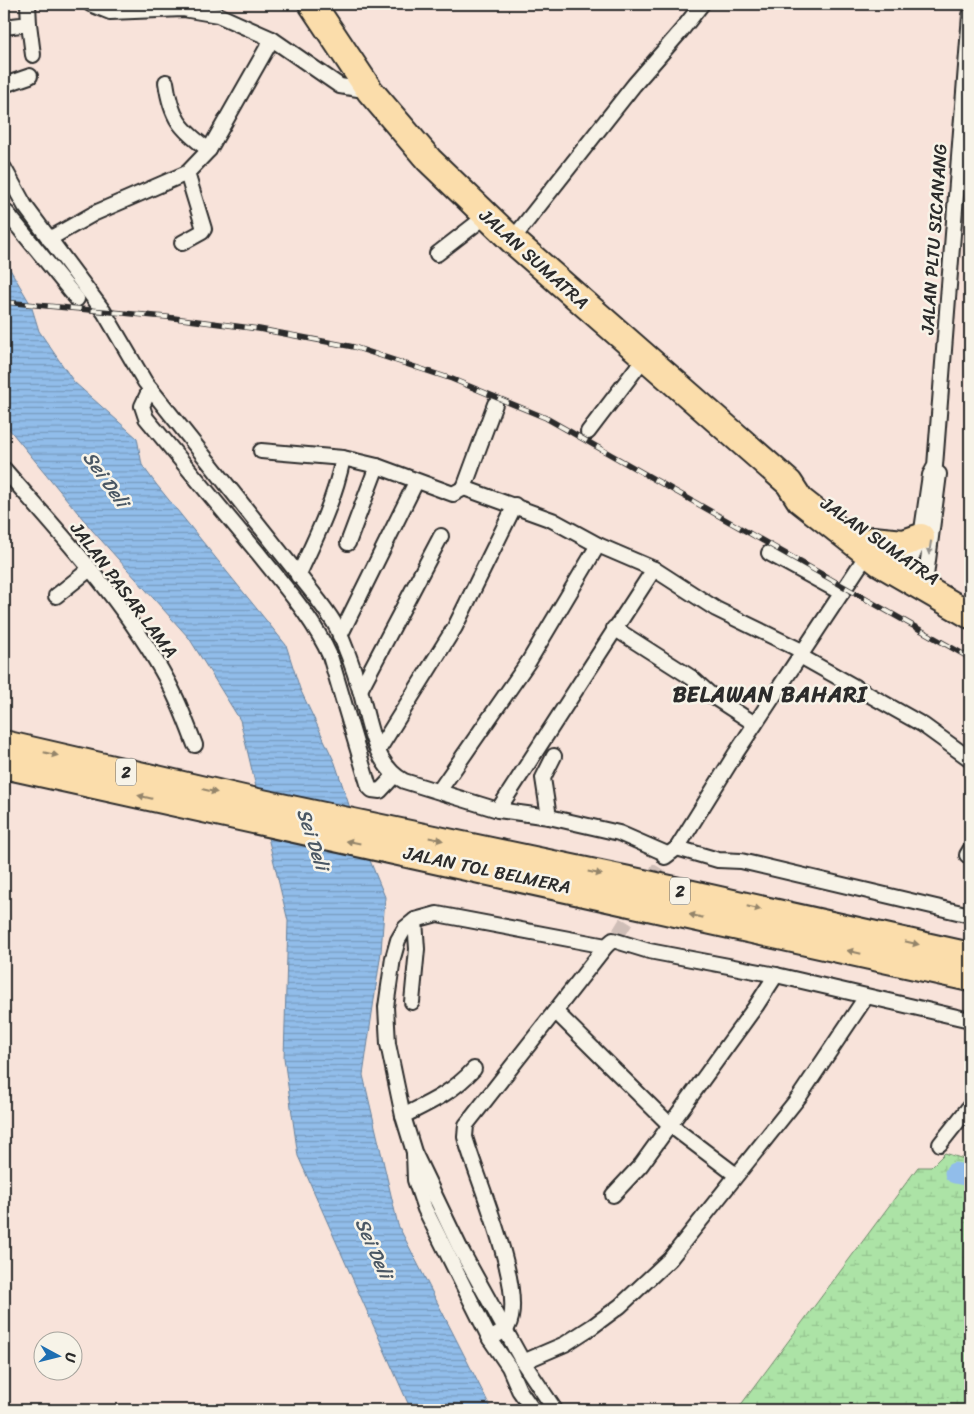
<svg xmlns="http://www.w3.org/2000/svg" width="974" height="1414" viewBox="0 0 974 1414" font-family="Sriracha,sans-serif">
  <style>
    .wetland { fill: url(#wetland-marsh); stroke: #6c8768 }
    .water { fill: url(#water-rules); stroke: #68839e }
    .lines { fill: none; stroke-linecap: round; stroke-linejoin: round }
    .river { stroke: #91bdea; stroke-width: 21 }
    .street-tunnel { stroke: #cfbeb7; stroke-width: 14; stroke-dasharray: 14 7; stroke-linecap: butt }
    .street-casing { stroke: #2b2b2b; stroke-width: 18 }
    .highway-casing { stroke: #2b2b2b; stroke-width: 30 }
    .street { stroke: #f7f3e8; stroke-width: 14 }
    .highway { stroke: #fbddab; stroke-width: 26 }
    .rail-casing { stroke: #2b2b2b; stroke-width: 5.5 }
    .rail { stroke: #f7f3e8; stroke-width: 4; stroke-dasharray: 11; stroke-linecap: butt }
    .oneway { fill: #918f8a }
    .oneway2 { fill: #93846b }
    .labels { text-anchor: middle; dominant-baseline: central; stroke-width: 5; stroke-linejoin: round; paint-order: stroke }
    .shield { fill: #f7f3e8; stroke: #686764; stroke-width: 1 }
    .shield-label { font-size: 16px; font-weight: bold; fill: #2b2b2b }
    .street-label { font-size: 18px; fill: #2b2b2b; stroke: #f7f3e8 }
    .water-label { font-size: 19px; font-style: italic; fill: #4a5764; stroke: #f7f3e8 }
    .district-label { font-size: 22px; font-weight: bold; letter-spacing: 1px; fill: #2b2b2b; stroke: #f7f3e8 }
  </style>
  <defs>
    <pattern id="wetland-marsh" width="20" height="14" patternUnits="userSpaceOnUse" patternTransform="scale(1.25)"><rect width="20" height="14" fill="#ace3a6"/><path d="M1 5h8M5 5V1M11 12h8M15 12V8" fill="none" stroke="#94c38f"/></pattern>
    <pattern id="water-rules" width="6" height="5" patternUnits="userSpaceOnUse" patternTransform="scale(1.25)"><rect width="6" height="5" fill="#91bdea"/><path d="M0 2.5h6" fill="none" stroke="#779abe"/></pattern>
  </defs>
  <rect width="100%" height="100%" fill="#f8e3da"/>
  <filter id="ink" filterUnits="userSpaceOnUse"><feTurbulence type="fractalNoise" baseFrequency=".02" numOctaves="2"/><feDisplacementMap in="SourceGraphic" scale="10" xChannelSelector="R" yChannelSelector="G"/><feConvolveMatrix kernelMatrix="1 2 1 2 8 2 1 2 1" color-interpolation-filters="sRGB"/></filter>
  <g filter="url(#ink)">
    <polygon class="wetland" points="945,1153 970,1161 970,1410 737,1410 918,1167 931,1167"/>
    <polygon class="water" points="4,259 31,305 39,331 74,382 137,438 142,465 156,484 286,645 300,689 335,763 357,829 385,897 381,952 363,1075 398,1225 492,1410 411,1410 298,1156 284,1058 288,921 240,720 189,638 92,530 4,423"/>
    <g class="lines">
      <polyline class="river" points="955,1173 970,1176"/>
      <polyline class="street-tunnel" points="619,933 665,857"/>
      <g class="street-casing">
        <g id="street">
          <polyline points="90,4 110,12 183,9 218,15 272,39 340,86 370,91"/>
          <polyline points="29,24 33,55"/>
          <polyline points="4,27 29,24 28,4"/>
          <path d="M166,82C171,118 180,129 209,150"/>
          <polyline points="4,85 30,76"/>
          <path d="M4,168L25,206L104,312L145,382L313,593C321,604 331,616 337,628C346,647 354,670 360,690C369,720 373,765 404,781L498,810L549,817L619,833L667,854"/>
          <polyline points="7,213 77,299"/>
          <polyline points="49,239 95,213 187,173 209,150 272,39"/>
          <polyline points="512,240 634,85 681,31 702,4"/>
          <polyline points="182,243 202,232 204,229 187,173"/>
          <polyline points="437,254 486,216"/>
          <path d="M150,389L142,406L146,418C183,463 221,508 258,553C284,586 313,618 330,656L369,787L372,790L380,791L394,776"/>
          <polyline points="495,404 464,488 552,520 598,545 654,569 716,609 802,651"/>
          <polyline points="588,432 645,357"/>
          <polyline points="261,451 343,458 377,466 453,494 464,488"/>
          <path d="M4,469C62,536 126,603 168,682C179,702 187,724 195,745"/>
          <polyline points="348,543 377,466"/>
          <polyline points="769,553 842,593"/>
          <path d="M298,576C316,538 335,499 343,458"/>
          <polyline points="903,577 921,537 930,475 935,466 970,15"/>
          <polyline points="919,587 926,576 939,474"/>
          <polyline points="56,596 90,569"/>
          <polyline points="614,628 692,678 712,696 755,724"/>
          <polyline points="340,636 416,482"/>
          <polyline points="800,656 923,725 970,759"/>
          <polyline points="360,690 441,536"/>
          <polyline points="379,749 455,627 515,505"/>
          <polyline points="439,791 529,661 598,545"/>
          <polyline points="498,810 654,569"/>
          <polyline points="549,817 543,778 554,756"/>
          <polyline points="677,848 718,860 741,861 970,915"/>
          <polyline points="967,855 970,850"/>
          <polyline points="665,857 677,848 736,753 868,553"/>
          <polyline points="412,1002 417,949 415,920"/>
          <polyline points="556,1012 670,1125 736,1175"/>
          <path d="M403,1116C431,1102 452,1093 474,1069"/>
          <polyline points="940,1144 970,1106"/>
          <polyline points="414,1153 415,1180 425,1209 490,1339 509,1367 519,1390 533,1410"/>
          <polyline points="613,1195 641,1165 756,1006 776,975"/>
          <path d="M490,1339C496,1335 505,1332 508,1326C527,1292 476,1177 465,1137L466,1125L606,946"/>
          <polyline points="523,1362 565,1344 593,1326 620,1306 670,1259 799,1097 866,997"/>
          <polyline points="555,1410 523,1362 460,1248 414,1152 403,1116 388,1044 386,1007 393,958 398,940 405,928 415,920 437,914 606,946 613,940 649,951 776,975 970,1020"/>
        </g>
      </g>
      <g class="highway-casing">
        <g id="highway">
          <polyline points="312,4 370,91 429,160 512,240 789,483 800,500 880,563 970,615"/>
          <polyline points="873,540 904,543 921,537"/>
          <polyline points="4,744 248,800 643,883 970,956"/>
          <path d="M4,765C326,838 648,905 970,978"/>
        </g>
      </g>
      <use href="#street" class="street"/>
      <use href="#highway" class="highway"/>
      <g class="rail-casing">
        <polyline id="rail" points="4,302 166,317 259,329 354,347 452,379 546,418 970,658"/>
      </g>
      <use href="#rail" class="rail"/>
    </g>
    <defs><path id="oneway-solid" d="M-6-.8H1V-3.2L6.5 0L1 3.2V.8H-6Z" transform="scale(1.25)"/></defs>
    <use class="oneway" href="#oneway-solid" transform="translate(930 548) rotate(98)"/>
    <g class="oneway2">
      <use href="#oneway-solid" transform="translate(51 754) rotate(13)"/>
      <use href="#oneway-solid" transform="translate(210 791) rotate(13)"/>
      <use href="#oneway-solid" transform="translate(145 797) rotate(-167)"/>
      <use href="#oneway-solid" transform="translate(436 839) rotate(12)"/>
      <use href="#oneway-solid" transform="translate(353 842) rotate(-169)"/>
      <use href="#oneway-solid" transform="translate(595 873) rotate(12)"/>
      <use href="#oneway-solid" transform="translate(754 908) rotate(13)"/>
      <use href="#oneway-solid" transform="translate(696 916) rotate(-167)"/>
      <use href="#oneway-solid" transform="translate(912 943) rotate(13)"/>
      <use href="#oneway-solid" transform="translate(854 952) rotate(-167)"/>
    </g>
  </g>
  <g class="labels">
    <g class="shield">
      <rect x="116" y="758.5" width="20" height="27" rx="4"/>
      <rect x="670" y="877.5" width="20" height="27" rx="4"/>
    </g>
    <g class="shield-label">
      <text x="126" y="772">2</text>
      <text x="680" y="891">2</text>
    </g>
    <g class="street-label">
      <text transform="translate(934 239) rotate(-86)">JALAN PLTU SICANANG</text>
      <text transform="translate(534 259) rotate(42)">JALAN SUMATRA</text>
      <text transform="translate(880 541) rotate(35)">JALAN SUMATRA</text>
      <text transform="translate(124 590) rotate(53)">JALAN PASAR LAMA</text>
      <text transform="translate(487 870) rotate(12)">JALAN TOL BELMERA</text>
    </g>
    <g class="water-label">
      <text transform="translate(106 479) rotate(55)">Sei Deli</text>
      <text transform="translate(313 839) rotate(72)">Sei Deli</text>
      <text transform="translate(374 1248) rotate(66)">Sei Deli</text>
    </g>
    <g class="district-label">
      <text x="770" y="694">BELAWAN BAHARI</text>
    </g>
  </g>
  <rect width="974" height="1414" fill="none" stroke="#f7f3e8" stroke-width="20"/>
  <rect x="10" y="10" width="954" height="1394" fill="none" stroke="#2b2b2b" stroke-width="2" filter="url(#ink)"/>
  <g transform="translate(58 1356) rotate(97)"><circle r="24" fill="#f7f3e8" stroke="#a5a39c"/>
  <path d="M0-4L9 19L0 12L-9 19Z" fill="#1f6fb2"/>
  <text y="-8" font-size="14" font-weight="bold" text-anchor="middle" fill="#2b2b2b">U</text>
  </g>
</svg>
